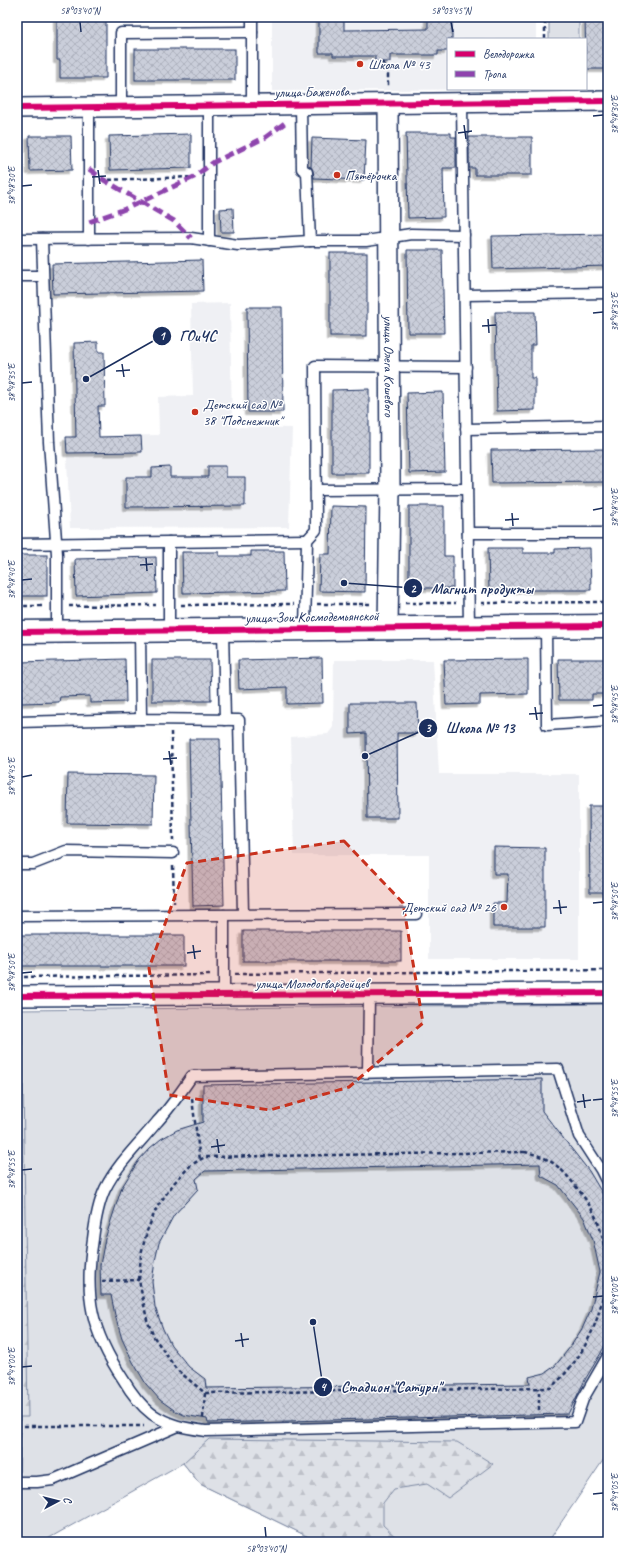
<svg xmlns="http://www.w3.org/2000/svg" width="625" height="1559" viewBox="0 0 625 1559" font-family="Caveat,sans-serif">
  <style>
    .built { fill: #eff0f4 }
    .grass { fill: #dee1e7; stroke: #7c88a2 }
    .forest { fill: url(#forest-firs); stroke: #7c88a2 }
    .building { fill: url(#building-cross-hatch); stroke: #1b2f5e; fill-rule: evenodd; filter: url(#shadow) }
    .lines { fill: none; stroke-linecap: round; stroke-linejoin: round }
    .service-casing { stroke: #1b2f5e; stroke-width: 13 }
    .minor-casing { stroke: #1b2f5e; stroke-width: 22 }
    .tertiary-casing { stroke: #1b2f5e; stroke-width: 25 }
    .path { stroke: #1b2f5e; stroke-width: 2.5; stroke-dasharray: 4 3; stroke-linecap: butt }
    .service { stroke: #fff; stroke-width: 10 }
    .minor { stroke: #fff; stroke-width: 19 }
    .tertiary { stroke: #fff; stroke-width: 22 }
    .quiet { stroke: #8e44ad; stroke-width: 5; stroke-dasharray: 10 5; stroke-linecap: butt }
    .cycleway-casing { stroke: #fff; stroke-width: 8 }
    .cycleway { stroke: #d6006c; stroke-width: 6 }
    .marked { fill: #c8321e; fill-opacity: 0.2; stroke: #c8321e; stroke-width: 3; stroke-dasharray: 8 5; stroke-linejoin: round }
    .ticks { fill: none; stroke: #1b2f5e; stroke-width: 1.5 }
    .poi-dot { fill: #c8321e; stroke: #fff; stroke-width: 1.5 }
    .labels { text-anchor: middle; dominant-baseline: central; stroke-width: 3; stroke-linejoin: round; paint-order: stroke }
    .poi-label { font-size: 14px; fill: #1b2f5e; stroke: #fff; text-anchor: start }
    .street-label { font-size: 14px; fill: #1b2f5e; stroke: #fff }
    .leader { fill: none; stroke: #1b2f5e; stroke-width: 1.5 }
    .callout-dot { fill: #1b2f5e; stroke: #fff; stroke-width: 1.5 }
    .mark-label { font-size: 12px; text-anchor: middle; font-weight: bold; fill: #fff }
    .callout-label { font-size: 15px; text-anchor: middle; font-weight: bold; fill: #1b2f5e; stroke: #fff; stroke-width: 3; stroke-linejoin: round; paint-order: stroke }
    .neatline { fill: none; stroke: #1b2f5e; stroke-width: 1.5 }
    .ticks-label { font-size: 10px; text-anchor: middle; fill: #1b2f5e }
  </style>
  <defs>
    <pattern id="forest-firs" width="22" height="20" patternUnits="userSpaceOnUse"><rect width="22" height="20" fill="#dee1e7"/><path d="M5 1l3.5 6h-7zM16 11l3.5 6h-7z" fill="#bec1c9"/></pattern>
    <pattern id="building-cross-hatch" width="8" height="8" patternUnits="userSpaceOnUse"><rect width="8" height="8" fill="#caceda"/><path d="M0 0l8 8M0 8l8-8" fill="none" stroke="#adb1be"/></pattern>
    <filter id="shadow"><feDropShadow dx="-3.5" dy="3.5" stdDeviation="0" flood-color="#0004"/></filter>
  </defs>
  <rect width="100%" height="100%" fill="#fff"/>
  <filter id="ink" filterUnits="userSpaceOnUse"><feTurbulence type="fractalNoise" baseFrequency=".025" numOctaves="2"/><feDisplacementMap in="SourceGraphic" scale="8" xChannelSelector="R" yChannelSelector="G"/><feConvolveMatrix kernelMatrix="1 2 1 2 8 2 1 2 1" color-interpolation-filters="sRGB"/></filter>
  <g filter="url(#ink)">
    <g class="built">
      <polygon points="272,17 536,17 536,39 448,39 448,89 507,89 272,91"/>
      <polygon points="230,303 232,427 292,428 289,527 70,528 66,437 159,435 158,397 193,396 191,304"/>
      <polygon points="334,660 433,660 439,774 579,774 579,959 429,959 429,855 294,855 291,737 328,734 333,727"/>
    </g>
    <g class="grass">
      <rect x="549" y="17" width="30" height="22"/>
      <polygon points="608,1004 608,1453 548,1542 319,1542 200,1484 183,1463 42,1542 19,1542 20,1417 17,1227 17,1010"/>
    </g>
    <g class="forest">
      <polygon points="17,1014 22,1014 28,1417 17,1417"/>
      <polygon points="209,1439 457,1442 493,1464 448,1498 427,1484 394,1489 383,1503 383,1525 401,1542 319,1542 200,1484 183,1463"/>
    </g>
    <g class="building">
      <polygon points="57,17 87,17 87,20 106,20 106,78 60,78 60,60 57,60"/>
      <polygon points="319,17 344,17 344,30 428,29 428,17 452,17 452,39 448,39 448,51 438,51 438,55 390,55 390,62 375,62 375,56 333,56 333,53 319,53"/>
      <polygon points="585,17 608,17 608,69 586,69"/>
      <rect x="135" y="49" width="100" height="31"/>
      <polygon points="406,133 451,133 451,137 456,137 456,168 443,168 444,217 408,218"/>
      <polygon points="191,134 191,168 110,170 109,136"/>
      <polygon points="29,136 71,136 72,170 30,171"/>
      <polygon points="469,137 532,137 532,175 475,175 475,168 469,168"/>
      <polygon points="312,138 366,140 364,180 314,178 313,171 311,167"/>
      <polygon points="233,208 234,232 221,232 220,209"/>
      <polygon points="608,234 608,266 493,269 492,236"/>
      <polygon points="407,250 442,250 444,333 408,333"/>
      <rect x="330" y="253" width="37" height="83"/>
      <polygon points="202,260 203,291 53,294 52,264"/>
      <polygon points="247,307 282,307 283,412 248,412"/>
      <polygon points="495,312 535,312 536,345 531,345 531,378 535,378 535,410 497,411"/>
      <polygon points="98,342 98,352 104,352 105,406 98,406 99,437 141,436 142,452 67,453 66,437 76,437 74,343"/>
      <polygon points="369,389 369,473 332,473 332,390"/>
      <polygon points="443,392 445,472 409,473 407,393"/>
      <polygon points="608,449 608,482 492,483 491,450"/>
      <polygon points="208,466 226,466 226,477 245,477 245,506 126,507 126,477 152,477 152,468 170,467 170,477 208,477"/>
      <polygon points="331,506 366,507 365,592 319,591 320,554 330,554"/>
      <polygon points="409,506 444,506 444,556 453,556 453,588 409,588"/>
      <polygon points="488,548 523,548 523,553 555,553 555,549 590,548 591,590 489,590"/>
      <polygon points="251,551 284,551 285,591 183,593 182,552 219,552 219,556 251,556"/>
      <rect x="17" y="555" width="30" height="41"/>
      <polygon points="156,557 157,593 76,596 75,559"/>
      <polygon points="322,658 323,703 287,704 287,687 239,689 238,660"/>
      <polygon points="125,659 126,702 90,703 90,696 60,697 59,702 21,703 20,662"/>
      <polygon points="528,659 528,694 480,695 480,704 446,705 444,660"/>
      <polygon points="558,659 608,659 608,694 592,694 592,700 559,700"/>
      <polygon points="152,660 210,660 211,701 152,701"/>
      <polygon points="350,703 417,703 418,733 397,733 398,818 367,818 366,733 350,734"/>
      <polygon points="189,739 220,739 224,905 193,906"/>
      <polygon points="68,774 154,775 153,824 67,823"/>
      <polygon points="589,806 608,806 608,892 590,892"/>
      <polygon points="494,847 545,848 545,927 493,927 493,903 507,903 508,874 494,874"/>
      <rect x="243" y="931" width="158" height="30"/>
      <rect x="21" y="935" width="163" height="31"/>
      <path d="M542,1079V1111L589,1171L608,1203V1339L601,1353L586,1378L568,1414L208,1423L207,1419L184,1415L174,1410L160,1400L146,1384L133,1362L122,1339L115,1315L111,1295H101L100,1265L105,1239L122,1187L139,1160L150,1148L161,1139L177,1130L203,1122V1085ZM540,1164L541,1176L558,1185L584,1218L593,1240L600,1272L591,1309L583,1327L571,1346L555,1366L545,1373L529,1377L530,1384L206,1388L205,1379L189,1367L171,1345L163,1329L155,1307L152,1282L155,1261L159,1243L174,1215L198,1189L196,1179L205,1171Z"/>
    </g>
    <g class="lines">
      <g class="service-casing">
        <g id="service">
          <polyline points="252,17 252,105"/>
          <polyline points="462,103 469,627"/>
          <polyline points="301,104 302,169 307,172 310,241"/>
          <polyline points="209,105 209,241"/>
          <polyline points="121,107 121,33 252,32"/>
          <polyline points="17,239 191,238 238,245 310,241 366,241 411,234 464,235"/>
          <polyline points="42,239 49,442 57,554 57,631"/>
          <polyline points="89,239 89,107"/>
          <polyline points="17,276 42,276"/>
          <polyline points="465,295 608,293"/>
          <polyline points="466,429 608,426"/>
          <polyline points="316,490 467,489"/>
          <polyline points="468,533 608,533"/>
          <polyline points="169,542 169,630"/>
          <polyline points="17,544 307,540"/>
          <polyline points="546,627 547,725 608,721"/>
          <polyline points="305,629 307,540 316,530 315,366 466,367"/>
          <polyline points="140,630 141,719 239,720 243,914"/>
          <polyline points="223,630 225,720"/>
          <polyline points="17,722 141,719"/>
          <polyline points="17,864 33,864 66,851 173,853"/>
          <polyline points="17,916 416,914"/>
          <polyline points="224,995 224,915"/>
          <polyline points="368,1072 369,994"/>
          <path d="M608,1184L601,1170L579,1136L558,1069L192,1076C181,1092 170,1108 157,1122C139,1144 118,1163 105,1189C98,1204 95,1222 93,1239C84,1296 91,1331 123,1379C130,1391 140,1405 152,1414C170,1426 185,1428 206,1431L575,1422L583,1399L608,1356"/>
          <polyline points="20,1482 37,1482 53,1480 176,1427"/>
        </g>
      </g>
      <g class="minor-casing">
        <g id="minor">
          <path id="s1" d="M388,103L390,489L388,628"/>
          <polyline points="17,108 608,101"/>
          <polyline points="17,996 608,993"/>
        </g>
      </g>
      <g class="tertiary-casing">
        <polyline id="tertiary" points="17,632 608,626"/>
      </g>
      <g class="path">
        <polyline points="545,39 545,17"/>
        <polyline points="382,62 388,71 388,87"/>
        <polyline points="102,180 194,177"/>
        <polyline points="405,603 456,603"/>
        <polyline points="481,603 608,602"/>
        <polyline points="317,604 372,604"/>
        <polyline points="181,605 294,604"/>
        <polyline points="17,606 44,606"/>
        <polyline points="69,606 156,605"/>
        <polyline points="171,732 173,841"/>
        <polyline points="173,866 174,903"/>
        <polyline points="235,974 608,970"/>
        <polyline points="17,977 212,975"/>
        <polyline points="192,1099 200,1160"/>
        <path d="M524,1152C549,1156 562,1168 577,1188C586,1199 594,1211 599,1225C617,1282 596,1350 550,1388L205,1393L176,1369L154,1337L147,1320L139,1280L141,1254L147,1231L157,1207L174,1183L191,1165L205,1157Z"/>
        <polyline points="102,1281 139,1280"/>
        <polyline points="539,1410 539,1388"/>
        <polyline points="203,1418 205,1393"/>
        <polyline points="17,1426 144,1426"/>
      </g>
      <use href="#service" class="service"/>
      <use href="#minor" class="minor"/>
      <use href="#tertiary" class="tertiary"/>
      <g class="quiet">
        <polyline points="89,169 104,180 174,221 191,238"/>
        <polyline points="89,222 125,209 194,177 214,162 266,137 286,122"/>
      </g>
      <g class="cycleway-casing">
        <g id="cycleway">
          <polyline points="17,108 608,101"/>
          <polyline points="17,632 608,626"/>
          <polyline points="17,996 608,993"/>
        </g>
      </g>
      <use href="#cycleway" class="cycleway"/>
    </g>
  </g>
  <path class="marked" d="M344,841L403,903L423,1023L349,1087L270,1110L169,1095L149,968L187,863Z"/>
  <path class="ticks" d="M80,22L81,32M451,22L453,32M593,116L603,115M464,125L466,139M458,133L472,131M98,170L100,184M92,177L106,176M22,186L32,185M593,313L603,312M488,319L489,333M482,326L496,325M122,364L124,377M116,371L130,370M22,383L32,382M593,510L603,508M512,513L513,526M505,520L519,519M146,558L147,571M140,565L153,564M22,580L32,579M593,706L603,705M535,707L537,720M529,714L543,713M169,751L171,765M163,759L177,758M22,777L32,775M559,900L561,914M593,903L603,902M553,908L567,907M193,945L195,959M187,953L201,951M22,973L32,972M583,1094L585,1108M593,1100L603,1099M577,1102L591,1100M217,1139L219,1153M211,1147L225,1145M22,1170L32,1169M593,1297L603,1296M241,1333L243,1347M235,1341L249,1339M22,1367L32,1366M593,1494L603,1493M265,1527L266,1537"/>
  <g class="poi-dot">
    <circle cx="360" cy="64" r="4"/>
    <circle cx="337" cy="175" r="4"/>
    <circle cx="195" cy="412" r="4"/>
    <circle cx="504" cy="907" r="4"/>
  </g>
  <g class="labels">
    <g class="poi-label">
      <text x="368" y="64">Школа № 43</text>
      <text x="345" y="175">Пятёрочка</text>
      <text x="203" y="404">Детский сад №<tspan x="203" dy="16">38 "Подснежник"</tspan></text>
      <text x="496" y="907" text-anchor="end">Детский сад № 26</text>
    </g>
    <g class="street-label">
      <text transform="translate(312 92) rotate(-1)">улица Баженова</text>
      <text stroke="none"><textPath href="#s1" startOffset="263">улица Олега Кошевого</textPath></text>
      <text transform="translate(312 617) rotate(-1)">улица Зои Космодемьянской</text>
      <text x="312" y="983">улица Молодогвардейцев</text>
    </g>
  </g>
  <path class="leader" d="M86 379L162 336M344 583L413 588M365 756L428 728M313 1322L323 1387"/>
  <g class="callout-dot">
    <circle cx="86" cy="379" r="4"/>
    <circle cx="344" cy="583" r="4"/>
    <circle cx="365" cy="756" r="4"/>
    <circle cx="313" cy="1322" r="4"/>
    <circle cx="162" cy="336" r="10"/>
    <circle cx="413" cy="588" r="10"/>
    <circle cx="428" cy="728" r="10"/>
    <circle cx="323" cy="1387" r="10"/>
  </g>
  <g class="mark-label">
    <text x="162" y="340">1</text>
    <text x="413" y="593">2</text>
    <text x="428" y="732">3</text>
    <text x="323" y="1391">4</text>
  </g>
  <g class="callout-label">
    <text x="198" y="341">ГОиЧС</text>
    <text x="482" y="594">Магнит продукты</text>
    <text x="480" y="733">Школа № 13</text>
    <text x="391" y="1392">Стадион "Сатурн"</text>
  </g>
  <rect width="625" height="1559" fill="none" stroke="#fff" stroke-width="44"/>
  <rect x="447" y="38" width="140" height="52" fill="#ffffff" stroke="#a4acbf"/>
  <rect x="455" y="51" width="20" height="6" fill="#d6006c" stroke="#a4acbf"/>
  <text x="483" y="58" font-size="12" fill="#1b2f5e">Велодорожка</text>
  <rect x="455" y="71" width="20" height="6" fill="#8e44ad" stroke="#a4acbf"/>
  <text x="483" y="78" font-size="12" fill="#1b2f5e">Тропа</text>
  <g transform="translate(58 1501) rotate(83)" stroke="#ffffff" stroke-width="3" paint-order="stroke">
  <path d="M0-3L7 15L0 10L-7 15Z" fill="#1b2f5e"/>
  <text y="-6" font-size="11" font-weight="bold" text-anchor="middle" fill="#1b2f5e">С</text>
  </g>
  <rect x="22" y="22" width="581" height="1515" class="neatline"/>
  <g class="ticks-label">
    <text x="80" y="14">58°03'40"N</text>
    <text x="451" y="14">58°03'45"N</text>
    <text transform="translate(614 115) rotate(-90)" y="4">38°48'30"E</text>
    <text transform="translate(11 186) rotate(-90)" y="4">38°48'30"E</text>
    <text transform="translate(614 312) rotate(-90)" y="4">38°48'35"E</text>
    <text transform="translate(11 383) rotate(-90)" y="4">38°48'35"E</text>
    <text transform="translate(614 508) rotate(-90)" y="4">38°48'40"E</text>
    <text transform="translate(11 580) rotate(-90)" y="4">38°48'40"E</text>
    <text transform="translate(614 705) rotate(-90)" y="4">38°48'45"E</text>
    <text transform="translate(11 777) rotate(-90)" y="4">38°48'45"E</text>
    <text transform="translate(614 902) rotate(-90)" y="4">38°48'50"E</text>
    <text transform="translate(11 973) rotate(-90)" y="4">38°48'50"E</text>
    <text transform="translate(614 1099) rotate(-90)" y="4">38°48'55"E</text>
    <text transform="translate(11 1170) rotate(-90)" y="4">38°48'55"E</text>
    <text transform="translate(614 1296) rotate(-90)" y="4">38°49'00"E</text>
    <text transform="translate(11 1367) rotate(-90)" y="4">38°49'00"E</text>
    <text transform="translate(614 1493) rotate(-90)" y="4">38°49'05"E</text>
    <text x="266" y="1552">58°03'40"N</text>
  </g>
</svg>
